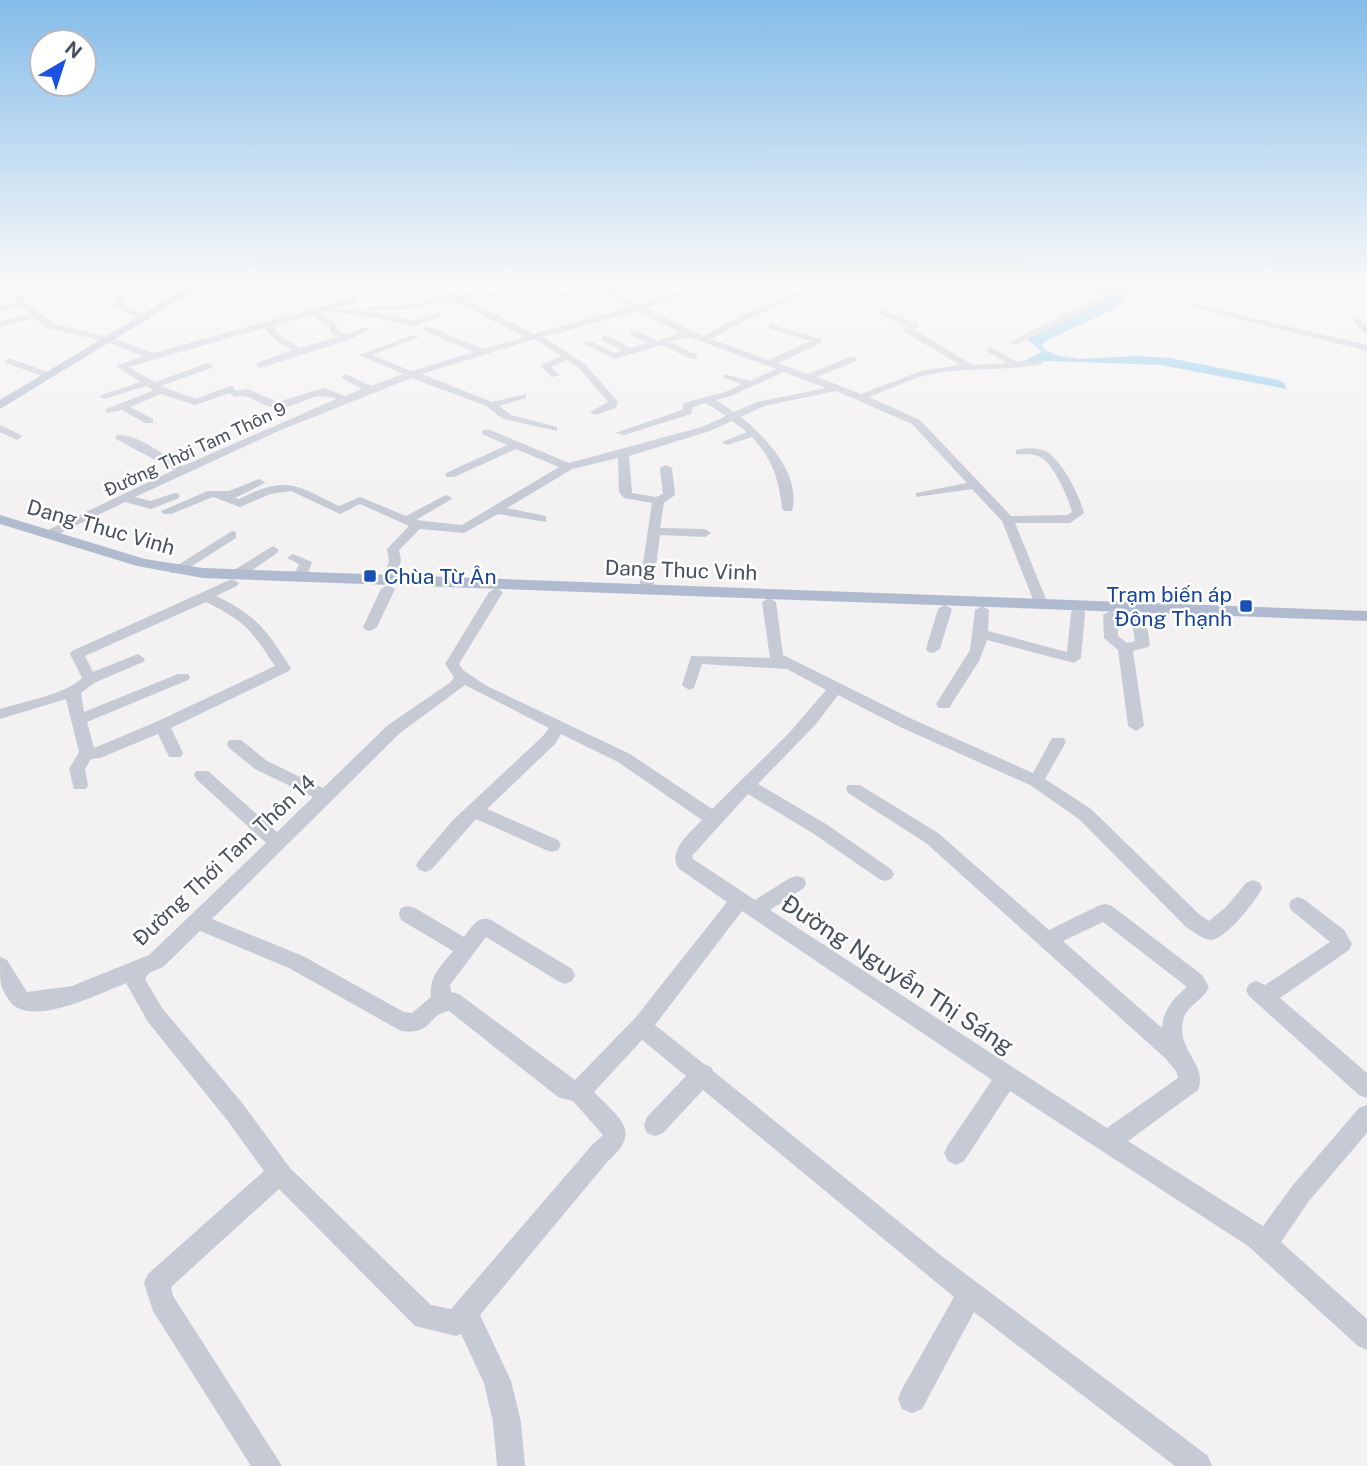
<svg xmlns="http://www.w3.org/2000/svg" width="1367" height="1466" viewBox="0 0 1367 1466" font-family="'Public Sans',sans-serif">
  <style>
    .water { fill: #8ec9eb }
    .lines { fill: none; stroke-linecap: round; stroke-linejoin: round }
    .minor { fill: #c5cad5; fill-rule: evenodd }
    .major { fill: #b1bbcf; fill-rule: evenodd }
    .transit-dot { fill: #1a4fb4; stroke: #fff; stroke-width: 2.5 }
    .labels { text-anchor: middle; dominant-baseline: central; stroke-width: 5; stroke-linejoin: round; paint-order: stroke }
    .far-street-label { font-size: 18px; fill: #49505e; stroke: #fff }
    .street-label { font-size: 21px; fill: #49505e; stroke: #fff }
    .transit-label { font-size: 21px; fill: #164399; stroke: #fff; text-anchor: start }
    .near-street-label { font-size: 24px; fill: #49505e; stroke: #fff }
  </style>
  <rect width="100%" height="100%" fill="#f3f1f1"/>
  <polygon class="water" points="1112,284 1129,284 1129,294 1116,308 1046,341 1042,344 1043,348 1055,355 1079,359 1136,356 1170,358 1278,380 1284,383 1287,389 1161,365 1052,361 1020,363 1042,352 1027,339 1095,304"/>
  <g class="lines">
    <g class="minor">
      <path d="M3,284H38L17,290L36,311L54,324L113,338L153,353L349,299C360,286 371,284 389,284L364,292L355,303L333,309L378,312L413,321L439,312L443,315L413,327L378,318L325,311L320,312L336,323L338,330L346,335L365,327L369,330L348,340L260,368L257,367V363L292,350L278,342L264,328L128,367L155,382L208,363L213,366L211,368L161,386L195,399L231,386L234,387L235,391L247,389L278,402L324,388L345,396L362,389L343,379L341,377L346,374L371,386L403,374L359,355L412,335L419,337L372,355L411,371L474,352L424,331V327H430L483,349L525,337L450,299L416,308L370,311L366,309L370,307L416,304L446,296L426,284H437L458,295L481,290L493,293L520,284H533L575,295L594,289L586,284H597L606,289L622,284H636L612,292L638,305L669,296L653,289V285L677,294L707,284H720L645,308L703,336L743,315L817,284H829L749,319L711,339L769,360L810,341L769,328V324L821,339V343L778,363L808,374L850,357H856V361L817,377L861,394L921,371L960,365L903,331V327L907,326L877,313L876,311L880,309L918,324V328L913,329L973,365L1007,363L988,352L986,350L991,347L1017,362L1042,360V364C1004,372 964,366 927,375C907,380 888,390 869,397L920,420L1011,516L1067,515L1072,512C1069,498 1053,463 1040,457C1033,453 1023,455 1016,454V450C1025,448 1036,447 1045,451C1061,458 1080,496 1084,513L1070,523H1015L1048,604L1046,607H1036L1002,521L972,489L916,497V493L967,483L912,424L836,391L764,406L741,417C765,436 802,475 792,511H784L782,508C779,480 772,458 752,437L727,445L722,442L747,432L732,421L710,431L629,456L632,493L656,497L663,494L660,468L666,465L672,468L675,495L664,503L660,528L705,529L711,533L705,537L660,535L653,590L646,594L639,590L652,503L624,498L619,492L618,458L572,469L507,508L546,516V522L498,514L464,533L420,529L399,550L401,560L397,581L390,585L383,581L389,560L387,549L409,526L360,504L340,514L291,491L270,494L240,507L213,497L171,514H163L161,511L208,491H229L259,479L265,482L263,484L235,498L239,499C287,475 295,485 339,506L360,497L406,516L446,495L452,498L450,500L416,520L462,525L559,467L516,449L454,477H446V473L507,445L482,434V430H490L569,463L702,427L726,416L706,403L693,407L691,414L624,435L615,433L682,410L684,403L725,392L742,384L724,378V374L750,381L776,369L689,337L670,342L697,355V359H691L662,345L614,359L583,343L590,341L615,353L622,351L602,340V336H608L631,348L648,343L631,335V331H637L657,341L681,333L637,311L543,337L585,364L618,402L616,408L595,415L590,412L608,402L579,368L567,360L551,367L560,375L552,377L540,366L561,356L535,339L422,374L492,402L526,394V398L499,406L511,415L557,427V431L503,419L486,406L411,378L276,432L135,497L150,501L175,493L179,494V498L151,509L125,502L50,538L44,534L46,531L174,470L116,439V435C138,433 164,456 183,466L336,399C311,389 299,409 276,408C260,407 251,392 234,397L230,393L195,405L161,394L130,407L153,419V423H145L122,410L106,413V409L154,390L146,386L104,399L99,396L140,382L116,366L143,356L107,342L48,328L34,318L0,327V321L29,314L22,306L0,311V306L18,302ZM526,287L575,299L599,292L630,307L534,334L465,299L481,294L493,297ZM312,315L329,326L331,333L338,337L300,348L284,338L272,326ZM784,372L826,388L757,402L734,412L716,400L731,396Z"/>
      <polygon points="91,284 104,284 78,293 74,291"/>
      <polygon points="121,284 130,284 134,289 125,294 122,303 150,316 150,320 144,320 114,306 118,293 125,288"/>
      <polygon points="1104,284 1112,284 1100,301 1090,309 1015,345 1008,343 1084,305"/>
      <polygon points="1194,304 1367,345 1367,351 1194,308"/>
      <polygon points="1354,319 1360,319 1367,326 1367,334 1354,323"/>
      <polygon points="9,358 53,374 55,376 47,378 6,363 4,361"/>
      <polygon points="0,425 21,435 22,437 17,440 0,432"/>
      <polygon points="232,531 236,532 236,538 181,573 171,573 170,570"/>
      <polygon points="273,546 279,550 277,553 241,578 231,578 231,572"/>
      <polygon points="293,554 312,562 305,581 300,582 293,578 299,564 287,558"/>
      <path d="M232,579L239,583L237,586L216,596C259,617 266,630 291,668L289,671L171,728L183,753L181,757H169L158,734L100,758L91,759L85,769L88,785L86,789H74L69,769L79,752L66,699L0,719V709C22,702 67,694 82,678L70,654L72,651ZM206,602C245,621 252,631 275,666L156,722L94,748L87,722L188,680L190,677L188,674H178L84,712L81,693L94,683L143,662L145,659L138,654L93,672L85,656Z"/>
      <polygon points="388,585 395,589 377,627 370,631 365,630 363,627 381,589"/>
      <path d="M496,588L503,592L459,664L463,670L485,685L630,754L712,809L789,733L826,690L787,669L702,664L694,688L689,690L682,685L691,656L770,658L762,602L769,598L776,602L783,655L912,719L1033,773L1052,738H1064L1066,742L1045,779L1091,809L1200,915L1209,921L1227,906L1246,883L1253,880L1260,883L1262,888C1256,901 1226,939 1211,940C1203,940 1193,931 1186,927L1079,819L1030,785L900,727L838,695L816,724L758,784L826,824L891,869L894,874L891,879L885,881L879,879L814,834L748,794L692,856L693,859L755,900L790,878L797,876L804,878L806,883L804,888L770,910L1107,1128L1178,1078L1176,1071L1165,1058L926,843L848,793L846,789L848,785H860L938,833L1049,930L1098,906L1105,904L1112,906L1202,975L1209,987C1203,1000 1188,1006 1184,1017C1174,1051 1209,1064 1198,1090L1128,1141L1263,1226L1293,1185L1359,1108L1367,1105V1133L1309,1201L1281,1242L1367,1319V1350L1358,1346L1248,1246L1010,1091L964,1161L956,1165L948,1161L944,1153L948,1145L992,1080L742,911L655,1025L704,1064L711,1067L713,1071L939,1254L1208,1456L1212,1466H1175L974,1312L922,1409L912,1413L902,1409L898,1399L902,1389L954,1297L703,1090L663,1133L655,1136L647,1133L644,1125L647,1117L686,1076L642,1040L594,1092C619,1118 643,1131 608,1161L480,1315L511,1381L521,1422L525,1466H497L493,1422L484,1383L461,1334L456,1336L415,1326L279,1189L171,1287L173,1296L282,1466H251L153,1311L144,1283L148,1274L264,1171L227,1120L148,1022L126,983C102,993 40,1023 16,1007C10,1004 3,991 1,985C0,977 0,965 0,957L7,960L27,992L72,986L149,955L266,843L196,779L194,775L196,771H208L277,832L313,797L255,769L229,748L227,744L229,740H241L267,761L323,788L388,725L451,682L454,677L445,664L489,592ZM465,685L549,728L543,736L452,821L419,860L416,865L419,870L425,872L431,870L476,819L546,850L552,852L558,850L561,845L558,840L487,809L555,744L561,734L618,762L702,820C690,833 668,850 678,868L727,902L636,1017L575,1080L459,994L451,992L450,985L486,937L558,981L565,984L572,981L575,975L572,969L491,920C477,915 472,927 464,937L415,908L408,906L401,908L399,914L401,920L453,951C441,966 429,976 431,997L412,1013L404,1012L303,956L212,919L400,733ZM1103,922L1187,987C1173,999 1164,1008 1162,1028L1063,941ZM200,931L289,968L401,1031C434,1035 426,1015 449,1011L558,1097L573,1101L603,1135L592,1145L451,1309L431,1305L290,1168L243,1104L162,1008L145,979L149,973L163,967Z"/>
      <polygon points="945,605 952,609 940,649 933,653 928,652 926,649 938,609"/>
      <polygon points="982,606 989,610 988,631 1067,652 1071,613 1073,610 1083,610 1085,613 1081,658 1074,663 987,640 979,661 949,708 939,708 936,704 970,650 975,610"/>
      <polygon points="1110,611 1117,615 1118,636 1127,643 1135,641 1131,616 1138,612 1145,616 1150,644 1148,647 1133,651 1144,726 1136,731 1128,726 1118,650 1104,638 1103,615"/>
      <polygon points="1298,897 1305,900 1344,930 1352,944 1349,950 1280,998 1367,1073 1367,1098 1359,1095 1249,996 1246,990 1249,984 1256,981 1265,985 1330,942 1291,910 1289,905 1291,900"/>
    </g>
    <g class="major">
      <polygon points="193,284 205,284 0,409 0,400"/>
      <polygon points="0,515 145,559 203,568 1367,611 1367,621 203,578 137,566 0,524"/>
    </g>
  </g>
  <linearGradient id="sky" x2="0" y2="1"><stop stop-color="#84bce9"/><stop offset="0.58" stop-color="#faf9f9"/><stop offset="1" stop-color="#faf9f9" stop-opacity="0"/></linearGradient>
  <rect width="1367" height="490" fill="url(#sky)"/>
  <g class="transit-dot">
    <rect x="363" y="569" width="14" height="14" rx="3.5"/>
    <rect x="1239" y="599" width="14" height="14" rx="3.5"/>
  </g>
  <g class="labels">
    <g class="far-street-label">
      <text transform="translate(195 449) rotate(-25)">Đường Thời Tam Thôn 9</text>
    </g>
    <g class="street-label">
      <text transform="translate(101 527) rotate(16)">Dang Thuc Vinh</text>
      <text transform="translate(681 570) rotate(2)">Dang Thuc Vinh</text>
      <text transform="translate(224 860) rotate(-43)">Đường Thới Tam Thôn 14</text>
    </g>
    <g class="transit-label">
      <text x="384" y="576">Chùa Từ Ân</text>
      <text x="1232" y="594" text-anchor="end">Trạm biến áp<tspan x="1232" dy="24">Đông Thạnh</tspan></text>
    </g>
    <g class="near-street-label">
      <text transform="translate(898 974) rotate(33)">Đường Nguyễn Thị Sáng</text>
    </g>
  </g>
  <g transform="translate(63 63) rotate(39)"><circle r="33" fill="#ffffff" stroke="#b6b9bf" stroke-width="2"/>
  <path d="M0-5L12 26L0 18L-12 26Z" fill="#1b52e2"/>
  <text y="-10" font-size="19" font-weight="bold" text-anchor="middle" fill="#49505e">N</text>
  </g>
</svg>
